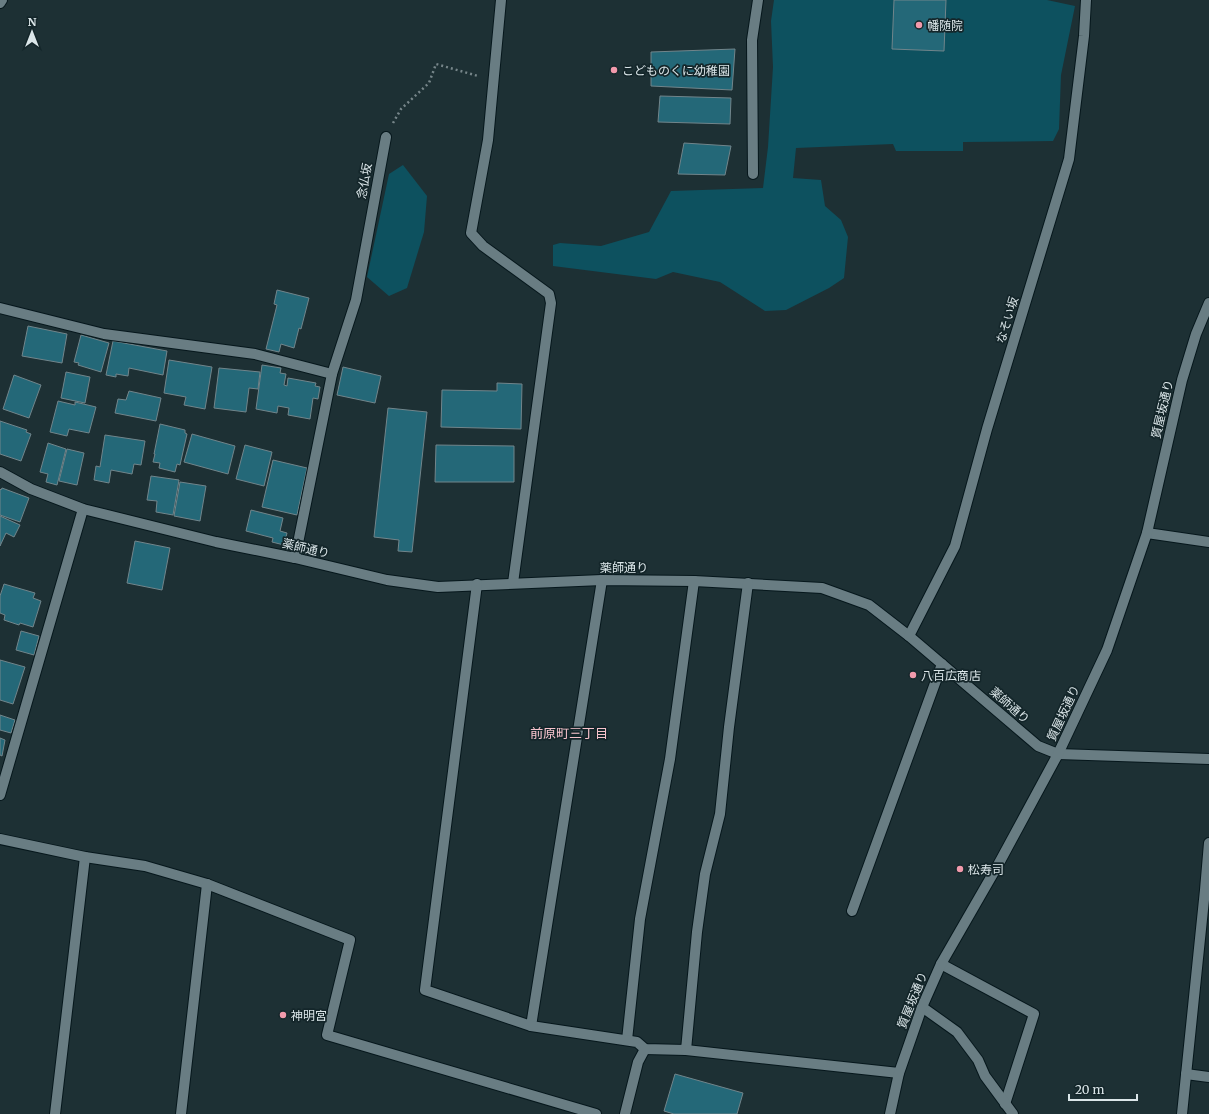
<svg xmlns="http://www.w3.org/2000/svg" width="1209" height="1114" viewBox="0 0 1209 1114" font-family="Merriweather,'Noto Sans JP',serif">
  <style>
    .green { fill: #0d515f }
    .building { fill: #246878; stroke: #71858b }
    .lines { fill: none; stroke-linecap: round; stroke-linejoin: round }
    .lane-casing { stroke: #06171c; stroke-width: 12 }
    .street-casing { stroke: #06171c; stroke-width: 12 }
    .path { stroke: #77868a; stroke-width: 2.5; stroke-dasharray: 2 3; stroke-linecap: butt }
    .lane { stroke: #697d83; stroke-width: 10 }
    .street { stroke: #697d83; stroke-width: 10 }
    .poi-dot { fill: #f29aac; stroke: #14262a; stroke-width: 1.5 }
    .labels { text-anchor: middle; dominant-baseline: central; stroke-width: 3.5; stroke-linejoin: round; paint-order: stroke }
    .poi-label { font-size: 12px; fill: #dbe6e9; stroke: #14262a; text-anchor: start }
    .street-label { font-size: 12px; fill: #dbe6e9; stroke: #14262a }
    .neighbourhood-label { font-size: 13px; fill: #f6c3cc; stroke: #14262a }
  </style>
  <rect width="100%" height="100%" fill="#1d3034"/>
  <g class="green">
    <polygon points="774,0 1047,0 1075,6 1061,75 1059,129 1053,141 963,142 963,151 896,151 893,144 796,148 793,178 821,180 825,206 841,220 848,237 844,278 829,288 786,310 765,311 720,282 673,272 656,279 553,266 553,245 560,243 601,246 649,232 671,191 763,188 768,147 773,67 771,21"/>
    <polygon points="403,165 427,196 424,232 407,288 389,296 367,277 389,174"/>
  </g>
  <g class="building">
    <polygon points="894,0 946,0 944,51 892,49"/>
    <polygon points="735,49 732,90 651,86 651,52"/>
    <polygon points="660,96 731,98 730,124 658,122"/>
    <polygon points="684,143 731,146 725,175 678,174"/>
    <polygon points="277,290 309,298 301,329 299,328 294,348 281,344 279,352 266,349 277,305 274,304"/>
    <polygon points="28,326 67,334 62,363 22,356"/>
    <polygon points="81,335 109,343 101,372 78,365 79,363 74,362"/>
    <polygon points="113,341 167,351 163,375 129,368 128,376 116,374 116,377 106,375"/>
    <polygon points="169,360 212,367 205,409 184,405 186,397 164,393"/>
    <polygon points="262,365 281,368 280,373 286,374 284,385 287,386 288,378 316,383 315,386 320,387 318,399 313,398 310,419 288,415 289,408 278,406 277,413 256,409"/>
    <polygon points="343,367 381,376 375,403 337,395"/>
    <polygon points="219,368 260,372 258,389 249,388 246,412 214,408"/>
    <polygon points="66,372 90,377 85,403 61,398"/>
    <polygon points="14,375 41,385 29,418 3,409"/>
    <polygon points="497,383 522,384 521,429 441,427 442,390 497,391"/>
    <polygon points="129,391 161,398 156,421 115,413 118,399 126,400"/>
    <polygon points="58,401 75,405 75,402 96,407 89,433 69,429 67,436 50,432"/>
    <polygon points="388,408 427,412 412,552 398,551 399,540 374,537"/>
    <polygon points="0,421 27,430 26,432 31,434 21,461 0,454"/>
    <polygon points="160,424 185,430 185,433 187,434 180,465 177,464 175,472 159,468 160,463 153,462 155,454 154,454"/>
    <polygon points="192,434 235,446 228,474 184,462"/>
    <polygon points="105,435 145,441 141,465 134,464 132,474 111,470 109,483 94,480 96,466 100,467"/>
    <polygon points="48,443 66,449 57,485 46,482 48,474 40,472"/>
    <polygon points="245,445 272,452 264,486 236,479"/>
    <polygon points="436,445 514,446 514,482 435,482"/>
    <polygon points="67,449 84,453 77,485 59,481"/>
    <polygon points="273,460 307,468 297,515 262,507"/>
    <polygon points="151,476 179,480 173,515 156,512 157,501 147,500"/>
    <polygon points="180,482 206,486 200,521 174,516"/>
    <polygon points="2,488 29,498 20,522 0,515 0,489 1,490"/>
    <polygon points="251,510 283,518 280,531 287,533 284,545 272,542 273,538 246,531"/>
    <polygon points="0,516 20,525 14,537 6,533 0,546"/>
    <polygon points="135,541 170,548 162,590 127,583"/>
    <polygon points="4,584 35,593 33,598 41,601 33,627 20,623 19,625 4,620 5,615 0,613 0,596"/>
    <polygon points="21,631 39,636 34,655 16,650"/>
    <polygon points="0,660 25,667 13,704 0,700"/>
    <polygon points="0,715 15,720 11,733 0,730"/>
    <polygon points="0,738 5,740 2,756 0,755"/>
    <polygon points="675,1074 743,1093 737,1114 674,1114 664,1111"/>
  </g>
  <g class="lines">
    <g class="lane-casing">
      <g id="lane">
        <polyline points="0,308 104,334 255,354 332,374"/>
        <polyline points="1147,533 1209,542"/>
        <polyline points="852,911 942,664"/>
        <polyline points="941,964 1034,1014 1005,1104"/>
        <polyline points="531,1026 602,580"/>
        <polyline points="627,1040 640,919 670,759 694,581"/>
      </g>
    </g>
    <g class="street-casing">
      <g id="street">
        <polyline points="501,0 488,140 471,233 483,246 549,294 551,303 513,583"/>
        <polyline points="0,3 2,0"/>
        <polyline points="753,174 752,40 758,0"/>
        <polyline points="0,472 31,489 83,509 216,542 295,558 387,580 438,587 602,580 694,581 822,588 869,605 909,636 1038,746 1058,754 1209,759"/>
        <polyline points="295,558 332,374 356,300 386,137"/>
        <polyline points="477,584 425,990 531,1026 637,1042 645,1049 686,1050 697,932 705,874 720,814 729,727 748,583"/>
        <polyline points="909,636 955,546 987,429 1069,159 1084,36 1086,0"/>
        <polyline points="0,795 83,509"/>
        <polyline points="0,839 85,857 145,866 207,884 350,940 327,1035 596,1114"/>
        <polyline points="922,1007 957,1032 978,1060 985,1076 1013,1114"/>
        <polyline points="686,1050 899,1073"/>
        <polyline points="1186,1074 1209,1077"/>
        <polyline points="55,1114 85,857"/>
        <polyline points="181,1114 207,884"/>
        <polyline points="625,1114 638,1062 645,1049"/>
        <polyline points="890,1114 899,1073 922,1007 941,964 998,865 1058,754 1107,650 1147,533 1182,380 1196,334 1209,303"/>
        <polyline points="1182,1114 1205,890 1209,843"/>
      </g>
    </g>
    <polyline class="path" points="393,123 401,109 429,83 436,64 478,76"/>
    <use href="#lane" class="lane"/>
    <use href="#street" class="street"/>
  </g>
  <g class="poi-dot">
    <circle cx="919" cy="25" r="4"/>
    <circle cx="614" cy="70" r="4"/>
    <circle cx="913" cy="675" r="4"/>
    <circle cx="960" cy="869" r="4"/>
    <circle cx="283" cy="1015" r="4"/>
  </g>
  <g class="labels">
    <g class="poi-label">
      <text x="927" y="25">幡随院</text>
      <text x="622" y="70">こどものくに幼稚園</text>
      <text x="921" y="675">八百広商店</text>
      <text x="968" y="869">松寿司</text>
      <text x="291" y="1015">神明宮</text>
    </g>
    <g class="street-label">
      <text transform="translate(364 181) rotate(-80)">念仏坂</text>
      <text transform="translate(1007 320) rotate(-73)">なそい坂</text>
      <text transform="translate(1162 409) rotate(-77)">質屋坂通り</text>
      <text transform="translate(306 548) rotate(13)">薬師通り</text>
      <text x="624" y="567">薬師通り</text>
      <text transform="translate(1010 705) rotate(41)">薬師通り</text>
      <text transform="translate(1063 713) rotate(-65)">質屋坂通り</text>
      <text transform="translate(912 1000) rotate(-68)">質屋坂通り</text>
    </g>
    <g class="neighbourhood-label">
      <text x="569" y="733">前原町三丁目</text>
    </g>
  </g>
  <g transform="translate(32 32)" stroke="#14262a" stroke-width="3" paint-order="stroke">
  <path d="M0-3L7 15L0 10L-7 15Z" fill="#dbe6e9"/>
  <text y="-6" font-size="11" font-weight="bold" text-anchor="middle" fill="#dbe6e9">N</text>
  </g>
  <path d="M1069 1094v6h68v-6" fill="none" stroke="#dbe6e9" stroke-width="2"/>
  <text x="1075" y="1094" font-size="12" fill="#dbe6e9" stroke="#14262a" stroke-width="3" paint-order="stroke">20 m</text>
</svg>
